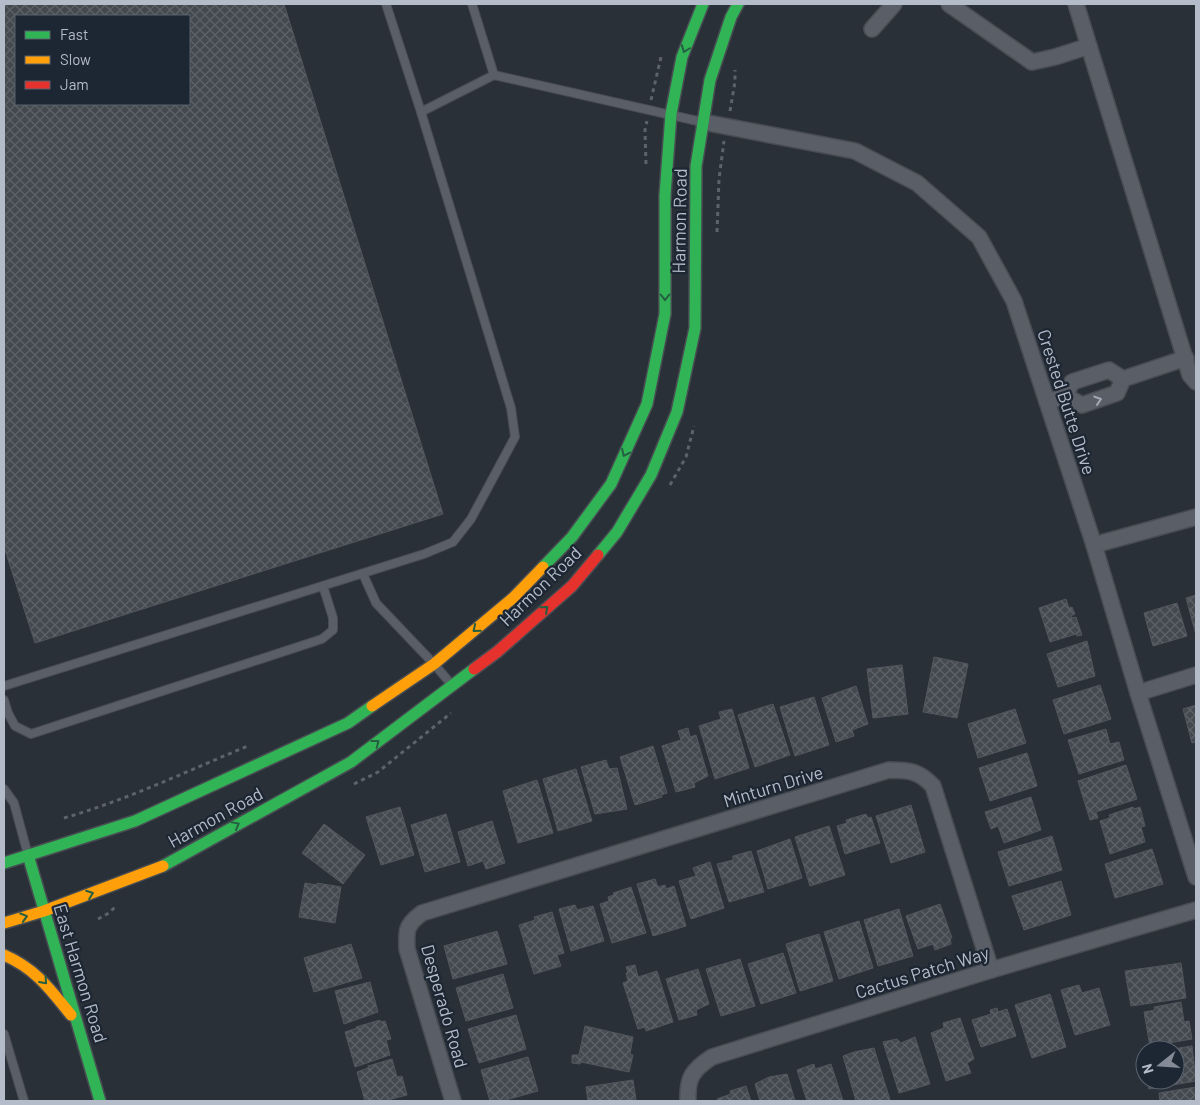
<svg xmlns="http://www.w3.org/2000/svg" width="1200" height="1105" viewBox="0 0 1200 1105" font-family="Barlow,sans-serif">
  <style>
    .building { fill: url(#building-cross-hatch); stroke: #52575f; fill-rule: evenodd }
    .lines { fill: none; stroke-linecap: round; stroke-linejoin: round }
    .lane-casing { stroke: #484c53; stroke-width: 10 }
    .street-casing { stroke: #484c53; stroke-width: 18 }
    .fast-casing { stroke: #484c53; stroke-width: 14 }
    .slow-casing { stroke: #484c53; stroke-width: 14 }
    .jam-casing { stroke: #484c53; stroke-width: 14 }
    .path { stroke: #5d636a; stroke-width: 3; stroke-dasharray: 4 4; stroke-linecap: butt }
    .lane { stroke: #5a5e66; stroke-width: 8 }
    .street { stroke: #5a5e66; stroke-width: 15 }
    .fast { stroke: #30b455; stroke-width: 11 }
    .slow { stroke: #ff9f0a; stroke-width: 11 }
    .jam { stroke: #e5322d; stroke-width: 11 }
    .oneway { stroke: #255f41 }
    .oneway2 { stroke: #a2a9b5 }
    .labels { text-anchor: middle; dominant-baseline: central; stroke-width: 4.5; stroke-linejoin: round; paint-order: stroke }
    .street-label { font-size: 18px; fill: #b4bcc9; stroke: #1d2633 }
  </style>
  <defs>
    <pattern id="building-cross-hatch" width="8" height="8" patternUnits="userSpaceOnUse" patternTransform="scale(1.25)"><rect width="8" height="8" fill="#444950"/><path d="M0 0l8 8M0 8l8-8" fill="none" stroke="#5d6168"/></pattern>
  </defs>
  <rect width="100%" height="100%" fill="#2a3038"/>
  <g class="building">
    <path d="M4,4H284L443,514L35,643L4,547ZM16,16H189V104H16Z"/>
    <polygon points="1196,595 1196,635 1186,598"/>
    <polygon points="1066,599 1069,608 1072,607 1075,614 1071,616 1072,618 1076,617 1082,635 1077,636 1076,634 1050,642 1039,608"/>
    <polygon points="1177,603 1187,636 1153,646 1144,613"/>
    <polygon points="1087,641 1095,676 1058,687 1047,654"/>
    <polygon points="934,657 968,664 957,718 923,712"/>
    <polygon points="902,665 908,714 873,718 867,669"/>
    <polygon points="1100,685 1111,719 1064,734 1053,700"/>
    <polygon points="856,686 868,724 852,730 854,736 836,742 822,698"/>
    <polygon points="814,697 829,745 795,756 780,707"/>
    <polygon points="773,704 790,755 755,767 738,715"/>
    <polygon points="1196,705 1196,742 1192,743 1183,709"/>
    <polygon points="732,709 749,768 715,779 699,726 721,719 719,712"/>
    <polygon points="1015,709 1026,743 978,758 968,724"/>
    <polygon points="688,728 690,737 696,735 708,776 694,783 695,787 676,792 662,746 681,740 678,731"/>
    <polygon points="1106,729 1110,744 1119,742 1124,760 1079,774 1068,740"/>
    <polygon points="653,746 667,793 661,795 662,797 635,805 620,757"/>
    <polygon points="1027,753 1037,786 990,801 979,768"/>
    <polygon points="606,760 609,769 617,768 627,809 595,814 581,767"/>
    <polygon points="1126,765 1137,799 1096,812 1098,818 1090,820 1078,781"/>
    <polygon points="576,769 592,821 558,831 543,779"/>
    <polygon points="537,780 553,833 518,843 503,791"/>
    <polygon points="1031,797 1041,830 1004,843 998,826 991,829 985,812"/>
    <polygon points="911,805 925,852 891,863 876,816"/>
    <polygon points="400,807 414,855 381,865 366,817"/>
    <polygon points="1133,807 1134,809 1140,807 1145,826 1141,827 1145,842 1110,854 1100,821 1110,818 1109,815"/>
    <polygon points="446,814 460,862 425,872 411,825"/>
    <polygon points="866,814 868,818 871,817 880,843 845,854 837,826 847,823 846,820"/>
    <polygon points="492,821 505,863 486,869 483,861 468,866 458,832"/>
    <polygon points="324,824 365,855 343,884 302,853"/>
    <polygon points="829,826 845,875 810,886 795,837"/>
    <polygon points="1052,836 1062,870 1009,886 998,852"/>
    <polygon points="790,839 802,878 768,889 757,851"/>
    <polygon points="1152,849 1163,884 1115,898 1105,864"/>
    <polygon points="751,851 764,892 729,902 717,864 733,860 733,856"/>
    <polygon points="710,862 724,908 691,919 679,881 696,876 693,868"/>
    <polygon points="655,879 658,887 665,885 666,889 674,886 686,926 653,936 637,884"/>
    <polygon points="1061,881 1071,915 1024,930 1012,896"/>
    <polygon points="305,883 317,885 317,883 341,887 335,923 299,917"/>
    <polygon points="631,887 646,933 612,943 600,904 609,901 608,897 614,895 613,893"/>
    <polygon points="940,904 952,938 950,938 951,944 935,950 933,944 918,949 906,916"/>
    <polygon points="575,905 577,910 593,906 604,941 571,951 559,909"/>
    <polygon points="899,909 913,956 878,966 864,920"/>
    <polygon points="552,912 564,953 557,955 561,966 534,974 519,925 535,920 534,917"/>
    <polygon points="859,921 873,968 839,979 824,932"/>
    <polygon points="497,931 507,964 453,979 444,946"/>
    <polygon points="819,934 833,981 800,991 786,944"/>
    <polygon points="351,944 362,978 314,992 304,958"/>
    <polygon points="783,953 796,993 761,1004 748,964"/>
    <polygon points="740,959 755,1006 721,1016 706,969"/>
    <polygon points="1181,963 1186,998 1131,1006 1125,971"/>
    <polygon points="635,965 638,977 657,971 673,1022 646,1031 645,1027 638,1029 623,983 628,981 626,973 628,972 626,967"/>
    <polygon points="698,969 709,1004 696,1010 697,1015 679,1020 666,979"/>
    <polygon points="503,974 513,1008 466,1021 456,988"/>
    <polygon points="370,982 378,1012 344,1024 335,991"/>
    <polygon points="1079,985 1082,993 1099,988 1110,1025 1075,1035 1061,990"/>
    <polygon points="1050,994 1066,1047 1032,1058 1015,1005"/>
    <polygon points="1181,1002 1184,1022 1189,1021 1192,1039 1150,1046 1144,1012 1155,1010 1154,1007"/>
    <polygon points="997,1008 998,1012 1007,1009 1016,1036 981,1047 972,1020 991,1014 990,1010"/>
    <polygon points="516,1015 526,1049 479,1063 468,1029"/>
    <polygon points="960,1018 974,1059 967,1063 971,1073 946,1081 931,1033 944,1028 943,1023"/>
    <polygon points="380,1020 380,1022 385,1021 391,1039 386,1040 390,1055 355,1067 345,1032 357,1028 356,1027"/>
    <polygon points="585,1026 633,1037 630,1054 633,1055 629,1072 581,1062 580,1064 572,1063 572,1055 579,1055"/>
    <polygon points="915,1037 930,1084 899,1093 883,1042 897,1039 901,1043"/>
    <polygon points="1192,1046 1196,1081 1149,1089 1147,1080 1175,1080 1175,1050 1166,1050"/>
    <polygon points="874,1048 890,1100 883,1101 856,1101 843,1056 854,1052"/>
    <polygon points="528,1057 538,1091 502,1101 490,1101 481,1070"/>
    <polygon points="392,1059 397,1077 402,1076 407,1095 384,1101 365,1101 357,1072 368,1068 368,1066"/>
    <polygon points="814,1064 815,1069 831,1064 843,1101 807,1101 797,1070"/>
    <polygon points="787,1074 795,1101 760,1101 755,1084 769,1077"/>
    <polygon points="633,1080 636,1100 588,1101 586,1087"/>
    <polygon points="746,1086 751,1101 718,1101 717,1099 731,1094 730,1091"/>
    <polygon points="1196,1087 1196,1101 1160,1101 1159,1093"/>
  </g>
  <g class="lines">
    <g class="lane-casing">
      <g id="lane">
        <polyline points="386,4 421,112 494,75"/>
        <polyline points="472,4 494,75 702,122"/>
        <polyline points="363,574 376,603 434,664 451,684"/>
        <polyline points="4,686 424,554 453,542 471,519 515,437 511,408 421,112"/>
        <polyline points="4,700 8,713 15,726 31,734 322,639 333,630 333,618 323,586"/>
        <polyline points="4,789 14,803 28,855"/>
        <polyline points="4,1034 24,1101"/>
      </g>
    </g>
    <g class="street-casing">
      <g id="street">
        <polyline points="949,4 1032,62 1055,57 1089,46"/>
        <polyline points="1076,4 1190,375 1196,382"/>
        <polyline points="872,29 894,4"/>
        <polyline points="703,122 855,151 917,183 979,237 1014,301 1094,545 1138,693 1196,877"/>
        <polyline points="1065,396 1082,405 1117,393 1123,379"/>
        <polyline points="1047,402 1065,396 1072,382 1109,370 1123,379 1186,358"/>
        <polyline points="1094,545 1196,517"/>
        <polyline points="1138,693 1196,675"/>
        <path d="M453,1101L407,949C406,930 406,925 422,913L889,770C909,770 919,771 933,786L991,970"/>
        <path d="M688,1101C687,1078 692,1070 712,1057L991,970L1196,910"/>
      </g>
    </g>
    <g class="fast-casing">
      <g id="fast">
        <polyline points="598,555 617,532 651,475 677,412 695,328 696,166 710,80 731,17 738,4"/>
        <polyline points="543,567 572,537 611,484 647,404 665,314 665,195 671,114 682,57 703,4"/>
        <polyline points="28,855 100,1101"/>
        <polyline points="4,863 135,821 348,723 372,706"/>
        <polyline points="163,866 351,762 474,669"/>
      </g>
    </g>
    <g class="slow-casing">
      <g id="slow">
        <polyline points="372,706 434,664 513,598 543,567"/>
        <polyline points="4,923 44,911 163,866"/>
        <path d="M4,955C36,969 50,989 71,1015"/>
      </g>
    </g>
    <g class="jam-casing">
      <polyline id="jam" points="474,669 497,652 572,586 598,555"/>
    </g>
    <g class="path">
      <polyline points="651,100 661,57"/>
      <polyline points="730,111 735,82 735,70"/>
      <polyline points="646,164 645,130 647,121"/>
      <polyline points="717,232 719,179 724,141"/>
      <polyline points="670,485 686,457 694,426"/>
      <polyline points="354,784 378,772 451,713"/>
      <path d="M64,818C127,800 187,771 248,746"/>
      <polyline points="98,919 109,913 117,905"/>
    </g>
    <use href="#lane" class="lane"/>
    <use href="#street" class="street"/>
    <use href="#fast" class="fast"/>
    <use href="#slow" class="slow"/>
    <use href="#jam" class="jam"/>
  </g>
  <defs><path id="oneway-chevron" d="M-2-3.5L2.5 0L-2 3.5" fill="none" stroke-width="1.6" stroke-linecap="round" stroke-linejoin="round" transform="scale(1.25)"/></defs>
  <g class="oneway">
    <use href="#oneway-chevron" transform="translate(685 49) rotate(111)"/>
    <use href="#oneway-chevron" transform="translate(665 297) rotate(90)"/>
    <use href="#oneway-chevron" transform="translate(625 453) rotate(115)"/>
    <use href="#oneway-chevron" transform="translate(545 609) rotate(-41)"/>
    <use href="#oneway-chevron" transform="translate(476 629) rotate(140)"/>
    <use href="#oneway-chevron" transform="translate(376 743) rotate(-37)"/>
    <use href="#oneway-chevron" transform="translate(236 825) rotate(-29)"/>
    <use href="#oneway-chevron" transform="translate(90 894) rotate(-20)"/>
    <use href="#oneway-chevron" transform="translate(24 917) rotate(-17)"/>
    <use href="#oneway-chevron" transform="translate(44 981) rotate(48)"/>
  </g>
  <use class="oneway2" href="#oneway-chevron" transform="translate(1098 400) rotate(-18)"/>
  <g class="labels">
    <g class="street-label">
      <text transform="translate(679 221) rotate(-89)">Harmon Road</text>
      <text transform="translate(1067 402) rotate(72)">Crested Butte Drive</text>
      <text transform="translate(540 586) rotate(-44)">Harmon Road</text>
      <text transform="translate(773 786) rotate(-17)">Minturn Drive</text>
      <text transform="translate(215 817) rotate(-29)">Harmon Road</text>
      <text transform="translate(922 972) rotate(-17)">Cactus Patch Way</text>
      <text transform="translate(81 973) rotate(73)">East Harmon Road</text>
      <text transform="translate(445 1006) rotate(74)">Desperado Road</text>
    </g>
  </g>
  <rect width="1200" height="1105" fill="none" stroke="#b4bcc9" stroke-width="10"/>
  <rect x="15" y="15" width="175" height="90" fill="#1d2633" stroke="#59626f"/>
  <rect x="25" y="31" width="25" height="8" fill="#30b455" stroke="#59626f"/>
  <text x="60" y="40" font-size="15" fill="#b4bcc9">Fast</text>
  <rect x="25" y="56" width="25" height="8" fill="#ff9f0a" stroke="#59626f"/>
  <text x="60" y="65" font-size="15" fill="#b4bcc9">Slow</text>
  <rect x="25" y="81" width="25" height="8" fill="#e5322d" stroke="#59626f"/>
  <text x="60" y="90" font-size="15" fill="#b4bcc9">Jam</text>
  <g transform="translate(1160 1065) rotate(253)"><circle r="24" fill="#1d2633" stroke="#59626f"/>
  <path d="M0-4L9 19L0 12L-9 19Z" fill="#848b96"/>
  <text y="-8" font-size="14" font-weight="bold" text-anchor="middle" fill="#b4bcc9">N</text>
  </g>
</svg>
